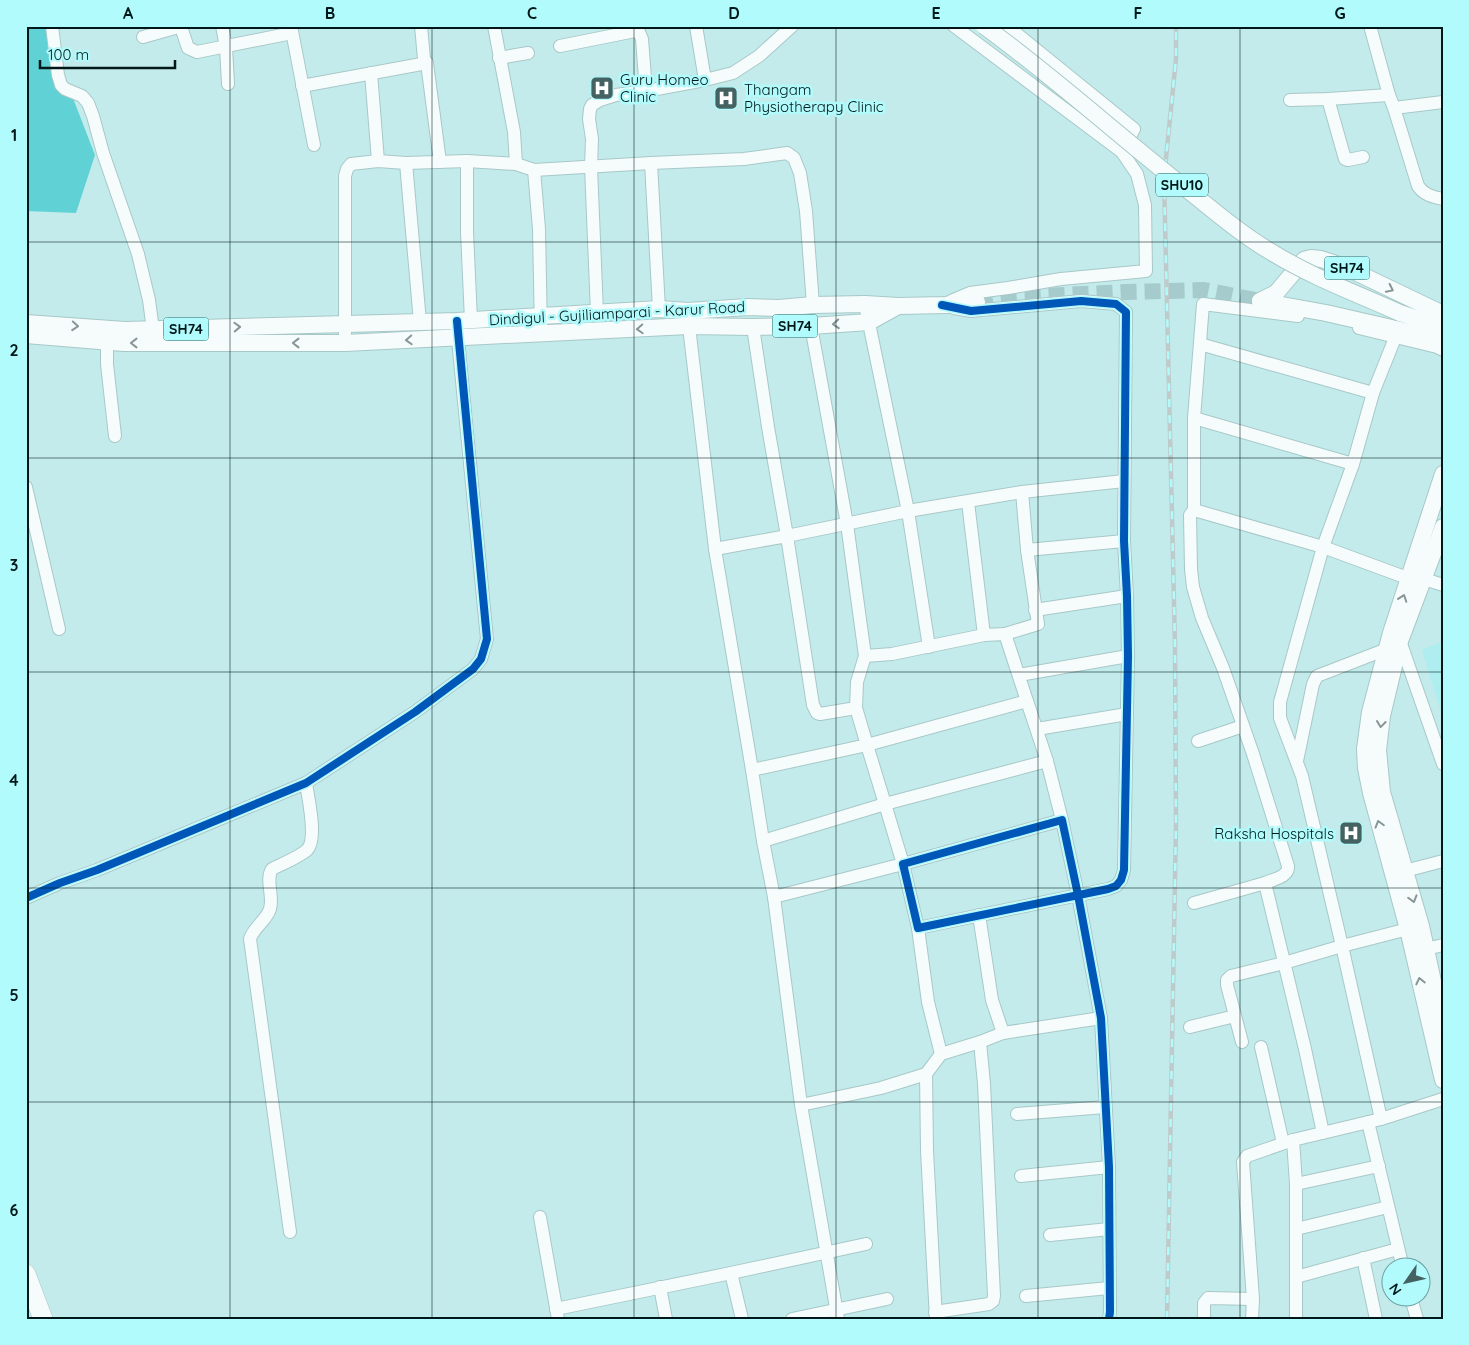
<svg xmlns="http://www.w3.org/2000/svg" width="1469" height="1345" viewBox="0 0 1469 1345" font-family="Quicksand,sans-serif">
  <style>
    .built { fill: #aeeef0 }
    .water { fill: #60d2d5 }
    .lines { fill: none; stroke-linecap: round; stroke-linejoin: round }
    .major-tunnel { stroke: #a6cbcc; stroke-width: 16; stroke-dasharray: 16 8; stroke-linecap: butt }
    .minor-casing { stroke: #a8c8c8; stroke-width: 14 }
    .major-casing { stroke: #a8c8c8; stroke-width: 18 }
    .highway-casing { stroke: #a8c8c8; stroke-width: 20 }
    .minor { stroke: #f6fcfc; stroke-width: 12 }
    .major { stroke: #f6fcfc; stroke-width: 16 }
    .highway { stroke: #f6fcfc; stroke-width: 19 }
    .rail-casing { stroke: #bfcbcb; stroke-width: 4.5 }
    .rail { stroke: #b2fbfc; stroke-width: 2.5; stroke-dasharray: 8; stroke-linecap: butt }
    .major-bridge-casing { stroke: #a8c8c8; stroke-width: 18; stroke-linecap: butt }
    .major-bridge { stroke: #f6fcfc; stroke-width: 16 }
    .cycleway-casing { stroke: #b2fbfc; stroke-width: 11 }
    .cycleway { stroke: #0057b8; stroke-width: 8 }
    .oneway { stroke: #879596 }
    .grid { fill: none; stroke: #001819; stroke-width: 1; stroke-opacity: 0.55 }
    .labels { text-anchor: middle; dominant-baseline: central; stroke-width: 5; stroke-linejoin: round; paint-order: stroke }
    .shield { fill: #b2fbfc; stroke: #355c5d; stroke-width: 1 }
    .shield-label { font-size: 14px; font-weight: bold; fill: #001819 }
    .poi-label { font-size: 15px; fill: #001819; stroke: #b2fbfc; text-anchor: start }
    .street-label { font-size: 15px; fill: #001819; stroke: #b2fbfc }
    .neatline { fill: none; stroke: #001819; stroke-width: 2 }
    .grid-label { font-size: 16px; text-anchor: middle; font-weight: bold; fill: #001819 }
  </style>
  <rect width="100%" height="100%" fill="#c3ebeb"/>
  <polygon class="built" points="1443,641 1443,719 1422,650"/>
  <polygon class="water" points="26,26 45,26 95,155 76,213 26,211"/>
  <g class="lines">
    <polyline class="major-tunnel" points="977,302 1022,297 1127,292 1204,290 1260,301"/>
    <g class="minor-casing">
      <g id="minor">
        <polyline points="52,26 58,75 61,85 65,89 82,96 88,103 93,116 103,153 138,254 149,300 153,330"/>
        <polyline points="222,26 226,47 228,84"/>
        <polyline points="291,26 314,145"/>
        <polyline points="421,26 424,59 427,63 440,162"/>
        <polyline points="494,26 514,132 516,164"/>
        <polyline points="696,26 705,80"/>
        <polyline points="954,26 1122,152 1134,129 1007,26"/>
        <path d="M1370,26L1389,95L1394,108L1418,186C1424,195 1433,197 1443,199"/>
        <polyline points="181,27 188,48 197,52 292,33"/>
        <polyline points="143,37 182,26"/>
        <polyline points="560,46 635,31 639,32 642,39 646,91"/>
        <polyline points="499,58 528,53"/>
        <polyline points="371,73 378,161"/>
        <polyline points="302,86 427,63"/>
        <polyline points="1328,99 1345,159 1348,160 1363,157"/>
        <polyline points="1290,100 1328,99 1389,95"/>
        <polyline points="1394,108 1443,102"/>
        <polyline points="467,161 467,232 471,320"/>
        <polyline points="406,163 420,322"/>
        <polyline points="534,170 539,229 541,333"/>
        <polyline points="951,301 970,293 1008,288 1061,279 1146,271 1145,205 1137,174 1122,152"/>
        <polyline points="865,304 908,511 929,647"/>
        <polyline points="954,308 971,311 1081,301 1116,304 1126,312 1124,541 1127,596 1128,656 1124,870 1121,880 1116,886 1108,889 918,928 903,864 1062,820 1078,895 1101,1018 1109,1167 1110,1312 1109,1319"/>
        <polyline points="659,309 651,163 744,159 787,153 794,158 800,173 806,211 813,305"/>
        <polyline points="597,313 591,167 592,139 589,119 590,109 592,105 600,100 616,95 646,91 705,80 733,73 759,56 792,26"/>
        <polyline points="688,318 715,549"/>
        <polyline points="811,326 847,524 865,656"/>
        <polyline points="753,327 768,427 787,536 908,511 1022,492 1124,481"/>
        <polyline points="1359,328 1437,347 1443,350"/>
        <polyline points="107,342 107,364 115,436"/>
        <polyline points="345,343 345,176 347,169 351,164 378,161 406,163 467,161 516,164 534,170 651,163"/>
        <polyline points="1200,344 1373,393 1353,464"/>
        <polyline points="1373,393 1395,338"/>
        <polyline points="1194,418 1353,464 1323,547 1194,510"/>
        <polyline points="26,487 59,629"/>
        <polyline points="968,502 984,635"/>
        <polyline points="1027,550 1124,541"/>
        <polyline points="1424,579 1443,585"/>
        <polyline points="1035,610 1127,596"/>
        <polyline points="1005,634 1038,624 1027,550 1022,492"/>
        <polyline points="1400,641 1443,764"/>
        <polyline points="1019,675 1128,656"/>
        <polyline points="856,708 867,745 1027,701 1047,761"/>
        <polyline points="1037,729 1127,714"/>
        <polyline points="1198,741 1243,726"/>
        <polygon points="867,745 885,804 763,841 752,770"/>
        <polyline points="1297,761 1313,684 1317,676 1387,649"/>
        <polyline points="752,770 715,549 787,536 813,705 817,713 820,714 856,708 857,682 865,656 892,654 984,635 1005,634 1027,701"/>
        <polyline points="763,841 774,897 801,1105 838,1319"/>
        <polyline points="1397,873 1443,861"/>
        <path d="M1265,883C1274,879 1289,877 1288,866L1253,754L1223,668L1202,618L1193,587L1191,569L1190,515L1194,510V418L1203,304L1298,316"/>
        <polyline points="774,897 903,864 885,804 1047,761 1062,820"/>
        <polyline points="26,898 60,883 97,870 306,783 415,712 473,669 481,659 487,639 457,329"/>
        <polyline points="1194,903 1265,883 1305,1049 1323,1133"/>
        <polyline points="979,915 992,1000 1003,1033"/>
        <polyline points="918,928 928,1002 941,1054"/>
        <polyline points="1408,929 1342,946 1302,776 1280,718 1280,702 1323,547 1410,579"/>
        <polyline points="1426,949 1443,945"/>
        <polyline points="1190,1027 1235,1016"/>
        <polyline points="1242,1042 1227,985 1227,980 1231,976 1284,963 1342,946 1381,1119"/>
        <polyline points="1261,1047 1283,1143"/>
        <polyline points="926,1074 927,1151 936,1319"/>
        <polyline points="801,1105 881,1088 926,1074 941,1054 980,1042 1003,1033 1101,1018"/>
        <polyline points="1017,1114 1105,1107"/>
        <polyline points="1368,1122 1403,1268"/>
        <polyline points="1021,1176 1109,1167"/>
        <polyline points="1296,1184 1379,1166"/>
        <polyline points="540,1217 558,1319"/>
        <polyline points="1296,1229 1388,1207"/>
        <path d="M290,1232L250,939C253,928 266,921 270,909C274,896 265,880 272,869C282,864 299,857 307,850C318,839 308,798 306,783"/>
        <polyline points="1050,1235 1109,1229"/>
        <polyline points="1363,1258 1376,1319"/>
        <polyline points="731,1273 742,1319"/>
        <polyline points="1296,1277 1398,1249"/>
        <polyline points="660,1287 666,1319"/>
        <polyline points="1026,1296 1109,1288"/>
        <polyline points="1411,1298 1417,1319"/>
        <polyline points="556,1309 731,1273 866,1244"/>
        <polyline points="935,1312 989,1304 993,1301 994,1296 984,1084 980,1042"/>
        <polyline points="792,1319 887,1299"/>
        <polyline points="1204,1319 1204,1303 1208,1298 1253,1299"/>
        <polyline points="1252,1319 1253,1299 1243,1162 1247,1156 1293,1140"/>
        <polyline points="1296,1319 1296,1184 1293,1140 1381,1119 1443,1099"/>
      </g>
    </g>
    <g class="major-casing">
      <g id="major">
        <polyline points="1260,301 1276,293 1304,260 1311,258 1321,259 1345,267 1443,314"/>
        <polyline points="1260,301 1326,313 1431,337 1443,342"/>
        <polyline points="1400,313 1443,327"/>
        <polyline points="26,323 125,330 457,321 659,309 688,311 747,307 779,308 813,305 865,304 898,306 946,305 977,302"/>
        <polyline points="26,335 124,343 345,343 688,326 753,327 811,326 869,322 898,306"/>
        <polyline points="1443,474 1391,633 1370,712 1365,749 1366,768 1371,793 1408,929 1443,1080"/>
        <polyline points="1443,527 1400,641 1382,716 1378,750 1382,792 1421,926 1443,1028"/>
      </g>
    </g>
    <g class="highway-casing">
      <polyline id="highway" points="26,1274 43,1319"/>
    </g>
    <use href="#minor" class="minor"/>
    <use href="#major" class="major"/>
    <use href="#highway" class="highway"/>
    <g class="rail-casing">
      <polyline id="rail" points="1167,1319 1176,825 1175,645 1164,178 1176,59 1176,26"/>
    </g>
    <use href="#rail" class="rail"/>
    <g class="major-bridge-casing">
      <path id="major-bridge" d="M984,26C1057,79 1123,140 1194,195C1219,215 1245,237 1273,253C1312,277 1358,294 1400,313"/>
    </g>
    <use href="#major-bridge" class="major-bridge"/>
    <g class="cycleway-casing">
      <g id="cycleway">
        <polyline points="942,305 971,311 1081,301 1116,304 1126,312 1124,541 1127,596 1128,656 1124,870 1121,880 1116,886 1108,889 918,928 903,864 1062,820 1078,895 1101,1018 1109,1167 1110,1312 1109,1319"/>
        <polyline points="26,898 60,883 97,870 306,783 415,712 473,669 481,659 487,639 457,321"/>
      </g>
    </g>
    <use href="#cycleway" class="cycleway"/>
  </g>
  <defs><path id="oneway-chevron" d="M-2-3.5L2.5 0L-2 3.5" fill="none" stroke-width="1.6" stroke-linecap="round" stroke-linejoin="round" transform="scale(1.25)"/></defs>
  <g class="oneway">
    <use href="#oneway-chevron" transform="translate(1390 289) rotate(26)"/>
    <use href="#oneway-chevron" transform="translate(836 324) rotate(176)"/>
    <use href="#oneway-chevron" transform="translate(75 326) rotate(4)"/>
    <use href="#oneway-chevron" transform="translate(237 327) rotate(-2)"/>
    <use href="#oneway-chevron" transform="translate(640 329) rotate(177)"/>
    <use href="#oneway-chevron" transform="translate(409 340) rotate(177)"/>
    <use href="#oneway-chevron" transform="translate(134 343) rotate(180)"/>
    <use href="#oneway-chevron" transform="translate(296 343) rotate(180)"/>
    <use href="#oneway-chevron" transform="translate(1403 598) rotate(-71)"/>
    <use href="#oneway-chevron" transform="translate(1381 724) rotate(97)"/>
    <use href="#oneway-chevron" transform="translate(1379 824) rotate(-106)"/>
    <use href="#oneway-chevron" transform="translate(1413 899) rotate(74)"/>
    <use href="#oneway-chevron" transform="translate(1420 981) rotate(-103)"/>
  </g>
  <path class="grid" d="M230,26V1319M432,26V1319M634,26V1319M836,26V1319M1038,26V1319M1240,26V1319M26,242H1443M26,458H1443M26,672H1443M26,888H1443M26,1102H1443"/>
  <defs>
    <g id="hospital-square" transform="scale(1.25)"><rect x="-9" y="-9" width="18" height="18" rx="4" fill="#446262" stroke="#b2fbfc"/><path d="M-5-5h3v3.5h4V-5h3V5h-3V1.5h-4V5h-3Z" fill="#fff"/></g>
  </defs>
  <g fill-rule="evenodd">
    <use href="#hospital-square" x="602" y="88"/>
    <use href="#hospital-square" x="726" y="98"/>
    <use href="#hospital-square" x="1351" y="833"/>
  </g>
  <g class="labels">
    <g class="shield">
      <rect x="1156" y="173.5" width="52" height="23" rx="4"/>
      <rect x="1324.5" y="256.5" width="45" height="23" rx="4"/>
      <rect x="772.5" y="314.5" width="45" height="23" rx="4"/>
      <rect x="163.5" y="317.5" width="45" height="23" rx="4"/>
    </g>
    <g class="shield-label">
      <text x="1182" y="185">SHU10</text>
      <text x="1347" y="268">SH74</text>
      <text x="795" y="326">SH74</text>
      <text x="186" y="329">SH74</text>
    </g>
    <g class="poi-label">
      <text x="620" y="79">Guru Homeo<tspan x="620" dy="17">Clinic</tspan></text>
      <text x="744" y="89">Thangam<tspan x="744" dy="17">Physiotherapy Clinic</tspan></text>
      <text x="1334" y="833" text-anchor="end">Raksha Hospitals</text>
    </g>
    <g class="street-label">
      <text transform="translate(617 313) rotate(-3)">Dindigul - Gujiliamparai - Karur Road</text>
    </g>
  </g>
  <rect width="1469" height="1345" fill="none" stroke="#b2fbfc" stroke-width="55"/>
  <g transform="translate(1406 1282) rotate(236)"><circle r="24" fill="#b2fbfc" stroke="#6ba0a1"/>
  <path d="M0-4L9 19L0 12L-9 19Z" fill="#446262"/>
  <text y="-8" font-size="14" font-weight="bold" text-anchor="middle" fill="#001819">N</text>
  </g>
  <path d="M40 60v8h135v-8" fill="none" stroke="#001819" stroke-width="2.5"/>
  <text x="48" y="60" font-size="15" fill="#001819" stroke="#b2fbfc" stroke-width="4" paint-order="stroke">100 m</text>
  <rect x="28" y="28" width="1414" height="1290" class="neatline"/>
  <g class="grid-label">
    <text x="128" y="19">A</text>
    <text x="330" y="19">B</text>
    <text x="532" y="19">C</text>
    <text x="734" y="19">D</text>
    <text x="936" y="19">E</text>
    <text x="1138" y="19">F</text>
    <text x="1340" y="19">G</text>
    <text x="14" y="141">1</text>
    <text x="14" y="356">2</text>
    <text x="14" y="571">3</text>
    <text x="14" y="786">4</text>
    <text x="14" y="1001">5</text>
    <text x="14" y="1216">6</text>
  </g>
</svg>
